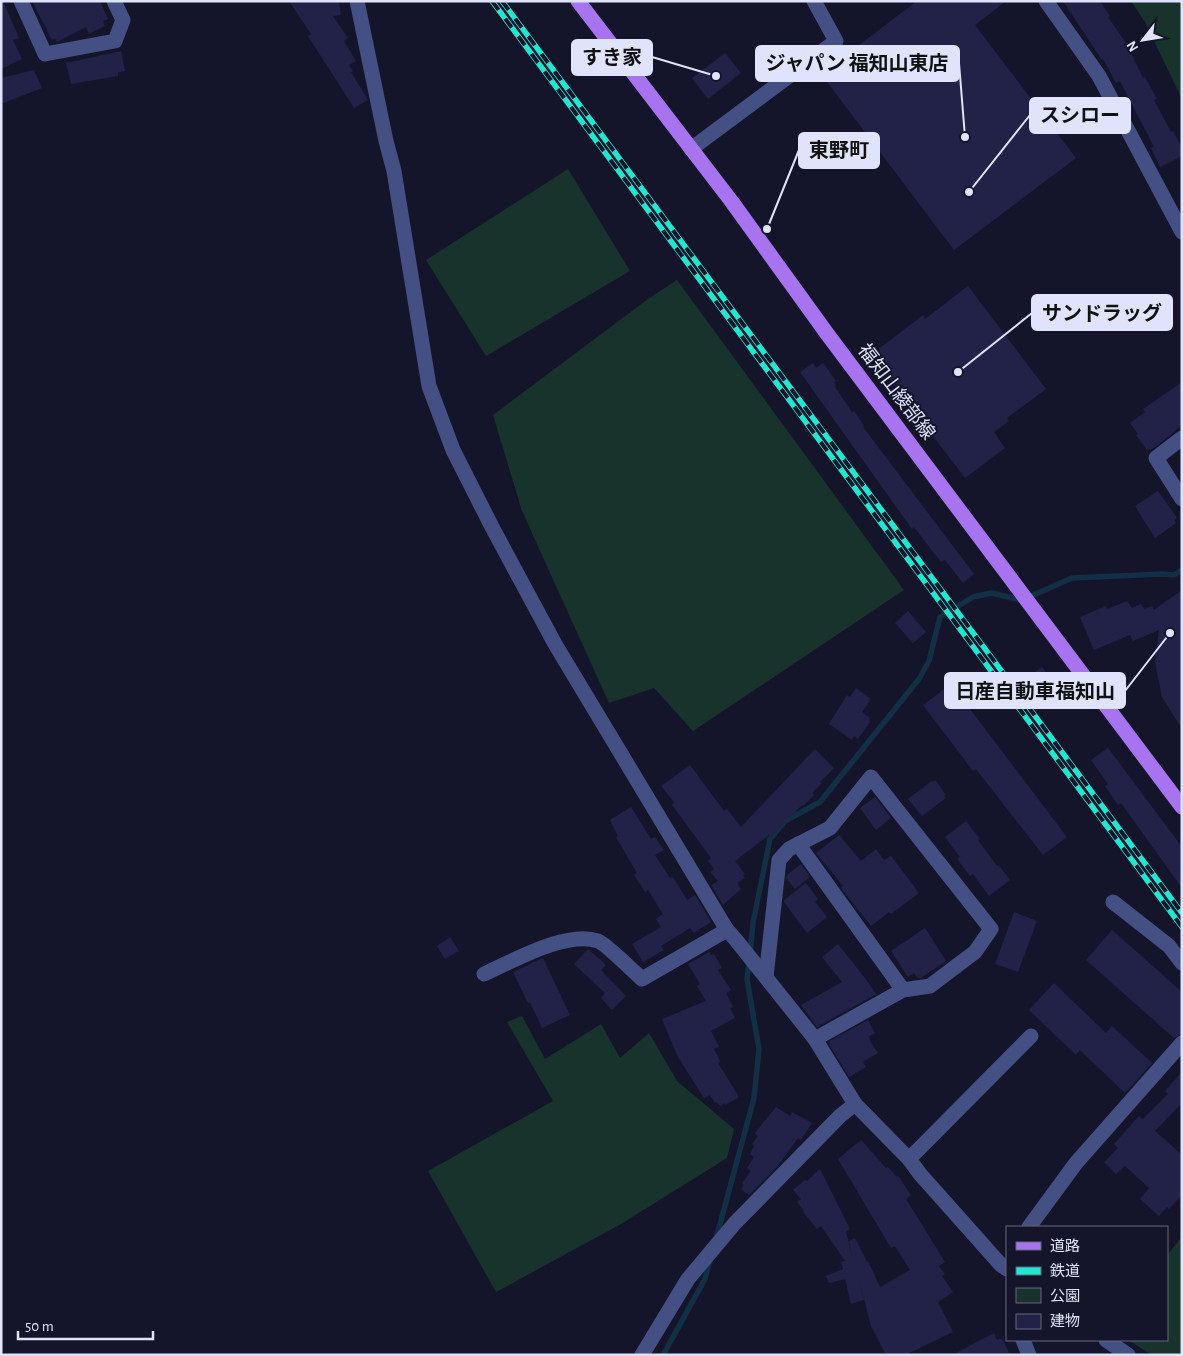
<svg xmlns="http://www.w3.org/2000/svg" width="1183" height="1356" viewBox="0 0 1183 1356" font-family="'Alegreya Sans','Noto Sans JP',sans-serif">
  <style>
    .green { fill: #18332c }
    .lines { fill: none; stroke-linecap: round; stroke-linejoin: round }
    .stream { stroke: #122f45; stroke-width: 5.5 }
    .building { fill: #222249 }
    .minor { stroke: #444f83; stroke-width: 15 }
    .major { stroke: #a873ef; stroke-width: 15 }
    .rail-casing { stroke: #21e6d2; stroke-width: 5.5 }
    .rail { stroke: #14152a; stroke-width: 4; stroke-dasharray: 11; stroke-linecap: butt }
    .labels { text-anchor: middle; dominant-baseline: central; stroke-width: 4; stroke-linejoin: round; paint-order: stroke }
    .street-label { font-size: 19px; fill: #e0e3fc; stroke: #14152a }
    .leader { fill: none; stroke: #e0e3fc; stroke-width: 2 }
    .callout-dot { fill: #e0e3fc; stroke: #14152a; stroke-width: 2 }
    .callout { fill: #e0e3fc; stroke: #e0e3fc; stroke-width: 2 }
    .callout-label { font-size: 20px; text-anchor: middle; font-weight: bold; fill: #111 }
  </style>
  <rect width="100%" height="100%" fill="#14152a"/>
  <g class="green">
    <polygon points="1131,1 1182,1 1182,99 1145,22"/>
    <polygon points="568,169 630,271 486,356 426,260"/>
    <polygon points="677,280 904,590 693,731 654,688 609,703 522,511 493,415 648,299"/>
    <polygon points="522,1016 545,1059 601,1024 620,1058 649,1033 677,1081 734,1129 727,1158 621,1224 496,1292 428,1171 553,1101 507,1022"/>
    <polygon points="1182,1237 1182,1355 1152,1355 1128,1340 1167,1340 1167,1255"/>
  </g>
  <g class="lines">
    <g class="stream">
      <polyline points="750,953 753,923 770,839 785,821 820,802 919,679 929,661 940,617 973,597 991,593 1022,600 1072,578 1162,574 1174,575 1182,570"/>
      <polyline points="716,1239 754,1098 759,1049 747,979 749,962"/>
      <polyline points="663,1355 705,1279 710,1260"/>
    </g>
  </g>
  <g class="building">
    <polygon points="1,1 3,1 19,38 13,40 22,59 1,69"/>
    <polygon points="32,1 100,1 108,19 103,21 105,26 89,34 86,27 57,42 55,38 52,40"/>
    <polygon points="289,1 339,1 341,15 333,16 348,38 344,41 356,61 349,65 353,71 351,72 368,100 354,108 308,36 311,34"/>
    <polygon points="917,1 1006,1 975,25 1076,158 954,250 821,74"/>
    <polygon points="1063,1 1100,1 1110,16 1108,17 1126,43 1143,78 1145,77 1157,99 1154,100 1171,132 1173,131 1182,148 1182,156 1160,167 1151,148 1154,147 1120,81 1116,83 1103,59 1102,60"/>
    <polygon points="121,51 125,71 118,72 118,76 71,84 66,63"/>
    <polygon points="725,53 741,73 708,99 692,78"/>
    <polygon points="34,70 42,88 1,104 1,78"/>
    <polygon points="968,286 1046,389 1007,418 1009,421 994,432 1005,448 965,478 871,355 923,315 925,319"/>
    <polygon points="813,363 816,368 823,363 836,381 834,382 836,386 835,387 852,412 854,411 864,426 863,427 974,574 963,583 945,560 941,562 914,527 912,529 800,372"/>
    <polygon points="1182,382 1182,425 1158,445 1150,450 1149,449 1147,450 1136,435 1138,434 1130,423 1145,412 1143,409"/>
    <polygon points="1158,491 1177,518 1174,520 1176,523 1155,538 1135,506"/>
    <polygon points="1182,590 1182,729 1162,697 1155,662 1159,630 1133,641 1130,635 1094,650 1080,617 1106,606 1107,609 1127,601 1132,608 1141,604 1144,609 1152,606 1154,610"/>
    <polygon points="908,611 926,632 913,643 895,623"/>
    <polygon points="1042,667 1062,694 1046,706 1026,679"/>
    <polygon points="951,684 1067,837 1043,855 976,769 973,771 923,705"/>
    <polygon points="856,688 871,699 862,712 870,718 869,720 870,722 858,739 854,736 852,740 829,724 847,695 850,697"/>
    <polygon points="1108,748 1182,847 1182,888 1121,803 1118,805 1105,786 1108,784 1091,760"/>
    <polygon points="815,749 834,768 820,782 822,783 812,793 814,795 803,806 802,805 771,837 769,835 735,861 745,874 743,875 745,878 737,883 741,889 723,905 711,885 718,881 710,872 714,869 708,861 711,858 672,805 674,803 673,801 661,786 690,765 724,811 727,809 741,827"/>
    <polygon points="935,780 946,795 944,796 946,798 922,816 908,799 932,781 933,782"/>
    <polygon points="875,797 891,818 876,830 860,808"/>
    <polygon points="631,807 651,839 655,837 664,850 655,855 670,878 673,877 687,900 695,895 711,922 694,933 690,928 661,946 664,950 643,962 632,944 661,927 656,919 663,914 648,890 645,892 634,875 637,873 616,837 618,836 610,820"/>
    <polygon points="966,821 980,839 978,840 997,866 998,865 1000,867 1010,880 989,896 973,874 970,876 957,859 960,857 945,837"/>
    <polygon points="839,835 861,861 876,849 884,860 891,856 919,893 891,914 889,912 871,926 841,888 843,886 816,853"/>
    <polygon points="801,864 810,877 795,889 786,878 787,875"/>
    <polygon points="806,883 818,899 815,902 827,917 807,933 784,902 784,900"/>
    <polygon points="1014,912 1037,921 1018,972 995,964"/>
    <polygon points="925,928 946,961 921,978 918,978 914,973 908,977 891,951"/>
    <polygon points="1112,930 1182,992 1182,1034 1174,1038 1086,960"/>
    <polygon points="450,937 459,951 445,959 437,946"/>
    <polygon points="838,944 868,982 876,994 817,1027 801,1005 842,982 822,957"/>
    <polygon points="588,949 606,965 601,970 626,996 612,1010 601,998 605,993 574,964"/>
    <polygon points="709,952 711,955 714,954 722,968 718,970 731,990 726,993 733,1007 730,1008 735,1018 711,1031 719,1047 714,1049 720,1061 718,1063 739,1097 725,1105 724,1103 721,1106 716,1102 715,1103 710,1095 704,1098 678,1057 662,1019 706,1001 697,986 700,984 688,964"/>
    <polygon points="543,958 570,1015 542,1028 530,1002 528,1003 513,972"/>
    <polygon points="1054,983 1106,1033 1112,1026 1152,1063 1125,1093 1080,1050 1076,1055 1029,1010"/>
    <polygon points="868,1020 875,1033 869,1036 870,1041 878,1053 863,1062 866,1067 849,1077 828,1042"/>
    <polygon points="1182,1072 1182,1107 1180,1105 1155,1131 1182,1155 1182,1195 1169,1209 1167,1207 1159,1216 1140,1199 1149,1188 1125,1166 1116,1174 1104,1162 1118,1148 1114,1144 1139,1116 1143,1119 1168,1094 1165,1091"/>
    <polygon points="776,1107 790,1116 792,1112 812,1123 801,1140 798,1138 777,1167 749,1195 741,1189 744,1184 742,1183 751,1171 747,1168 754,1157 750,1154 754,1146 752,1144 758,1136 755,1133"/>
    <polygon points="861,1140 886,1168 888,1167 897,1177 898,1176 911,1195 906,1199 945,1262 939,1266 945,1274 942,1276 953,1292 938,1302 953,1332 905,1355 886,1355 871,1326 858,1276 864,1300 851,1304 845,1279 829,1283 826,1276 843,1269 841,1262 845,1261 821,1226 817,1229 803,1212 804,1211 797,1202 801,1199 793,1190 805,1180 807,1181 820,1169 850,1229 846,1232 853,1259 849,1241 855,1238 867,1262 868,1261 880,1287 910,1270 895,1246 891,1248 838,1159"/>
    <polygon points="994,1333 997,1340 1002,1338 1010,1355 952,1355"/>
  </g>
  <g class="lines">
    <g class="minor">
      <polyline points="21,1 45,54 115,41 123,20 114,1"/>
      <polyline points="357,1 386,141 394,171 429,386 453,450 492,527 555,644 727,930 736,940 815,1039 855,1104 909,1159 920,1174 1001,1265 1007,1269"/>
      <polyline points="1046,1 1099,76 1182,232"/>
      <polyline points="691,149 836,41 814,1"/>
      <polyline points="1182,438 1156,458 1182,499"/>
      <polyline points="798,844 903,990"/>
      <polyline points="1113,902 1169,946 1182,963"/>
      <path d="M484,974C513,961 567,930 598,941C605,943 634,972 642,979L727,930"/>
      <polyline points="766,977 779,860 789,849 830,828 871,777 991,929 975,952 930,986 903,990 815,1039"/>
      <polyline points="909,1159 1031,1036"/>
      <polyline points="1029,1227 1076,1163 1182,1043"/>
      <polyline points="1023,1340 1029,1355"/>
      <polyline points="1106,1340 1128,1355"/>
      <polyline points="642,1355 688,1279 735,1223 840,1116 855,1104"/>
    </g>
    <polyline class="major" points="578,1 732,202 828,335 1182,807"/>
    <g class="rail-casing">
      <g id="rail">
        <polyline points="492,1 1182,927"/>
        <polyline points="502,1 1182,913"/>
      </g>
    </g>
    <use href="#rail" class="rail"/>
  </g>
  <g class="labels">
    <g class="street-label">
      <text transform="translate(896 392) rotate(53)">福知山綾部線</text>
    </g>
  </g>
  <path class="leader" d="M716 76L652 57M965 137L959 63M969 192L1030 115M767 229L799 150M958 372L1032 313M1170 633L1125 691"/>
  <g class="callout-dot">
    <circle cx="716" cy="76" r="5"/>
    <circle cx="965" cy="137" r="5"/>
    <circle cx="969" cy="192" r="5"/>
    <circle cx="767" cy="229" r="5"/>
    <circle cx="958" cy="372" r="5"/>
    <circle cx="1170" cy="633" r="5"/>
  </g>
  <g class="callout">
    <rect x="572" y="40" width="80" height="35" rx="5"/>
    <rect x="756" y="46" width="203" height="35" rx="5"/>
    <rect x="1030" y="98" width="100" height="35" rx="5"/>
    <rect x="799" y="133" width="80" height="35" rx="5"/>
    <rect x="1032" y="295" width="140" height="35" rx="5"/>
    <rect x="945" y="673" width="180" height="35" rx="5"/>
  </g>
  <g class="callout-label">
    <text x="612" y="64">すき家</text>
    <text x="857" y="70">ジャパン 福知山東店</text>
    <text x="1080" y="122">スシロー</text>
    <text x="839" y="157">東野町</text>
    <text x="1102" y="320">サンドラッグ</text>
    <text x="1035" y="698">日産自動車福知山</text>
  </g>
  <rect width="1183" height="1356" fill="none" stroke="#e0e3fc" stroke-width="5"/>
  <rect x="1006" y="1226" width="162" height="115" fill="#14152a" stroke="#66677e"/>
  <rect x="1016" y="1242" width="25" height="8" fill="#a873ef" stroke="#66677e"/>
  <text x="1050" y="1251" font-size="15" fill="#e0e3fc">道路</text>
  <rect x="1016" y="1267" width="25" height="8" fill="#21e6d2" stroke="#66677e"/>
  <text x="1050" y="1276" font-size="15" fill="#e0e3fc">鉄道</text>
  <rect x="1016" y="1288" width="25" height="15" fill="#18332c" stroke="#66677e"/>
  <text x="1050" y="1301" font-size="15" fill="#e0e3fc">公園</text>
  <rect x="1016" y="1314" width="25" height="15" fill="#222249" stroke="#66677e"/>
  <text x="1050" y="1326" font-size="15" fill="#e0e3fc">建物</text>
  <g transform="translate(1143 40) rotate(239)" stroke="#14152a" stroke-width="4" paint-order="stroke">
  <path d="M0-4L9 19L0 12L-9 19Z" fill="#e0e3fc"/>
  <text y="-8" font-size="14" font-weight="bold" text-anchor="middle" fill="#e0e3fc">N</text>
  </g>
  <path d="M18 1331v8h135v-8" fill="none" stroke="#e0e3fc" stroke-width="2.5"/>
  <text x="25" y="1331" font-size="15" fill="#e0e3fc" stroke="#14152a" stroke-width="4" paint-order="stroke">50 m</text>
</svg>
